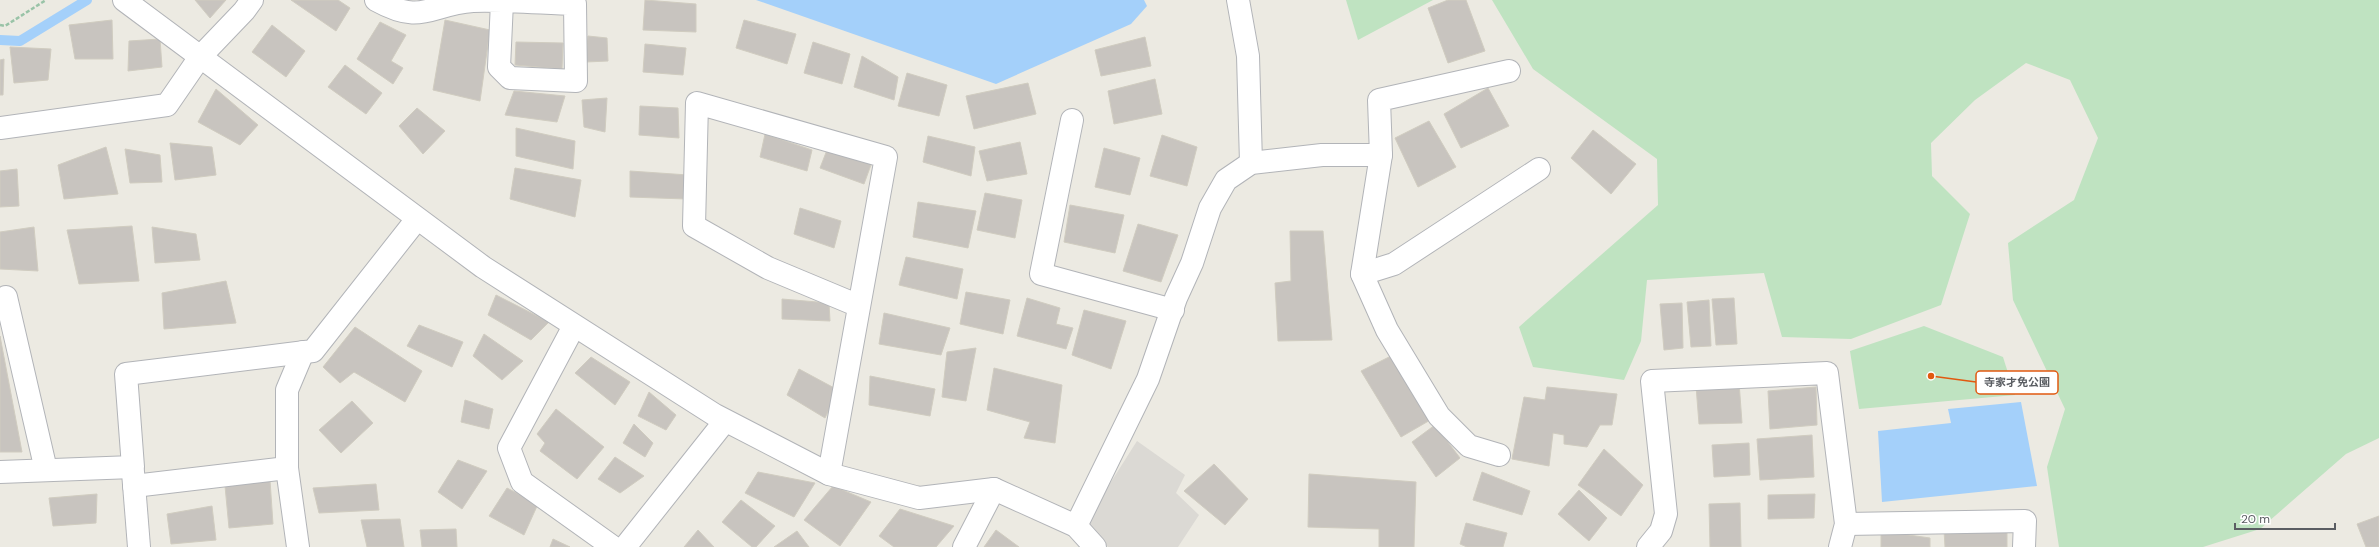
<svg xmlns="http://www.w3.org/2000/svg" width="2379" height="547" viewBox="0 0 2379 547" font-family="'DM Sans','Noto Sans JP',sans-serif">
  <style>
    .industrial { fill: #dbd9d4 }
    .green { fill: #bfe3c1 }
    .water { fill: #a4d0fa }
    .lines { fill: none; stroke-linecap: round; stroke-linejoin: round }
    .stream { stroke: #a4d0fa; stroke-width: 10 }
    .building { fill: #c8c4bf; stroke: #d0ccc0 }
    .street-casing { stroke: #b2b4b8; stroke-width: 24 }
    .path { stroke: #99c3a7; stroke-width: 2.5; stroke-dasharray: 4 2; stroke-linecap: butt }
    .street { stroke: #fff; stroke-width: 22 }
    .leader { fill: none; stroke: #e15910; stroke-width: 1.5 }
    .callout-dot { fill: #e15910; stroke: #fff; stroke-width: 1.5 }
    .callout { fill: #fff; stroke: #e15910; stroke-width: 1.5 }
    .callout-label { font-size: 11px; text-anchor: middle; font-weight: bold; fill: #5a5d62 }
  </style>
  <rect width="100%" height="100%" fill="#eceae2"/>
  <polygon class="industrial" points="1137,441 1185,475 1176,493 1199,515 1178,547 1108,547 1085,523"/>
  <g class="green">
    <polygon points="1346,0 1433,0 1358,40"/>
    <polygon points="1492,0 2379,0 2379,438 2346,454 2260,529 2203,547 2059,547 2047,467 2065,409 2013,300 2008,243 2074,200 2098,138 2070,80 2026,63 1975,100 1931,143 1932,176 1970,214 1941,305 1851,339 1782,337 1764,273 1647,280 1641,341 1624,380 1533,367 1519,327 1658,205 1657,159 1533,69"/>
    <polygon points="1924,326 2003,357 2015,395 1859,409 1850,351"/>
  </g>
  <g class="water">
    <polygon points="756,0 1144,0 1147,6 1131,24 996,84"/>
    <polygon points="2021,402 2037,486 1882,502 1878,431 1951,423 1948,409"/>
  </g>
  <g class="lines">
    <polyline class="stream" points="0,40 20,41 87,0"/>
  </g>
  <g class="building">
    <polygon points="195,0 226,0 210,18"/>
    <polygon points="291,0 338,0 350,8 336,31"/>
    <polygon points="645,0 696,4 696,32 643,30"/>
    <polygon points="1448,0 1466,0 1485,51 1448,63 1428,8"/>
    <polygon points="112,20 113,59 75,59 69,25"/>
    <polygon points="445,20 490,30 480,101 433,90"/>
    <polygon points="744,20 796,34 787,64 736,48"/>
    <polygon points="380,22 406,35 391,61 403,68 393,84 357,59"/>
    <polygon points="272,25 305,51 286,77 252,52"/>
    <polygon points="588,36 607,38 608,61 586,62"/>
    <polygon points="1145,37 1151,66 1101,76 1095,50"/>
    <polygon points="160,39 162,67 128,71 129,41"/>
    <polygon points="516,42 563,43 562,69 515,65"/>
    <polygon points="813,42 850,54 842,84 804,73"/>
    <polygon points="645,44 686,48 683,75 643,72"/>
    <polygon points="10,47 51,49 48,80 14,83"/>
    <polygon points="862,56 898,77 894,100 854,87"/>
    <polygon points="4,59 3,95 0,95 0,60"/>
    <polygon points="345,65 382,93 366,114 328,87"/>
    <polygon points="907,73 947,85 939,116 898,106"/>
    <polygon points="1155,79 1162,114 1114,124 1108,91"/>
    <polygon points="1028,83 1036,114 974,129 966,96"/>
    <polygon points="1488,88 1509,126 1461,148 1444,114"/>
    <polygon points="216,89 258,125 240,145 198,122"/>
    <polygon points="514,91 565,96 557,122 505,115"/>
    <polygon points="607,98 605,132 584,127 582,100"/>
    <polygon points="640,106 678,108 679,138 639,135"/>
    <polygon points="417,108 445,131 423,154 399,126"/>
    <polygon points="1429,121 1456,167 1418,187 1395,138"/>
    <polygon points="516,128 575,141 573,169 516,156"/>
    <polygon points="1593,130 1636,164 1611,194 1571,158"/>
    <polygon points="765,134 812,150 807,171 760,157"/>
    <polygon points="1162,135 1197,147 1187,186 1150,176"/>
    <polygon points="928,136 975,147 971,176 923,162"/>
    <polygon points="1020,142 1027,174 987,181 979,151"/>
    <polygon points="170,143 212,147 216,175 175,180"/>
    <polygon points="106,147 118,194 64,199 58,165"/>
    <polygon points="1104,148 1140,158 1130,195 1095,187"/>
    <polygon points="125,149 160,155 162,182 130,183"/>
    <polygon points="827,150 872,162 864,184 820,168"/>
    <polygon points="515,168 581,180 575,217 510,199"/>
    <polygon points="17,169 19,206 0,207 0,171"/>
    <polygon points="630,171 688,175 686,199 630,197"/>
    <polygon points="985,193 1022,200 1015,238 977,230"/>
    <polygon points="918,202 976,211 968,248 913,237"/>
    <polygon points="1070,205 1124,215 1115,253 1064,242"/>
    <polygon points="800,208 841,221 834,248 794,234"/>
    <polygon points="1138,224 1178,235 1161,282 1123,271"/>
    <polygon points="132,226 139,281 79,284 67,230"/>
    <polygon points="34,227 38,271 0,269 0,232"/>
    <polygon points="152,227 196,234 200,260 155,263"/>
    <polygon points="1290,231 1323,231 1332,340 1278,341 1275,283 1291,281"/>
    <polygon points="906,257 963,269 957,299 899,285"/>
    <polygon points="226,281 236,323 164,329 162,293"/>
    <polygon points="966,292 1010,300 1003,334 960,324"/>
    <polygon points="496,295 549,322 531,340 488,315"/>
    <polygon points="1027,298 1060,308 1056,324 1073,328 1066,349 1017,336"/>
    <polygon points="1734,298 1737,344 1716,345 1712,299"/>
    <polygon points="782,299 829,303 830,321 782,319"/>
    <polygon points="1709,300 1711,346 1691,347 1687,302"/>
    <polygon points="1682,303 1683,348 1664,350 1660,304"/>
    <polygon points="1084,310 1126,321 1111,369 1072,355"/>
    <polygon points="884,313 950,328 941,355 879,344"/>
    <polygon points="419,325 463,342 452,367 407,346"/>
    <polygon points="355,327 422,371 405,402 354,372 340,383 323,367"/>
    <polygon points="484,334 523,361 502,380 473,356"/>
    <polygon points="0,336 22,452 0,452"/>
    <polygon points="976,348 966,401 942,397 947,352"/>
    <polygon points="1393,355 1432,419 1401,437 1361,371"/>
    <polygon points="591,357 630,382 615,405 575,373"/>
    <polygon points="994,368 1062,385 1055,443 1024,438 1030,422 987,410"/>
    <polygon points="799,369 838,390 825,418 787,395"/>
    <polygon points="870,376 935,389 930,416 869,405"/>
    <polygon points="1739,382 1742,423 1699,424 1696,386"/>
    <polygon points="1547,387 1617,394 1612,425 1600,425 1587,447 1564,444 1564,435 1553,433 1549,466 1512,459 1524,397 1545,400"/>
    <polygon points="1816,387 1817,425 1770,429 1768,391"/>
    <polygon points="649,392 676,415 666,430 638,416"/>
    <polygon points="465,400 493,409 489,429 461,422"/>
    <polygon points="352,401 373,423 341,453 319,430"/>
    <polygon points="556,409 604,447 577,479 540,451 545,443 537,434"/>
    <polygon points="634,424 653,443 645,457 623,443"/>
    <polygon points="1435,425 1460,458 1436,477 1412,442"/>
    <polygon points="1812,435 1814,477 1760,480 1757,439"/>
    <polygon points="1749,443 1750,475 1714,477 1712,445"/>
    <polygon points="1604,449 1643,485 1621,516 1578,485"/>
    <polygon points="615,457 644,476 620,493 598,479"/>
    <polygon points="458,460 487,471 462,509 438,492"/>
    <polygon points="1214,464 1248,499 1225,525 1184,491"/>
    <polygon points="758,472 815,483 794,517 745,493"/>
    <polygon points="1482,472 1530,491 1522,515 1473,500"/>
    <polygon points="1309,474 1416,482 1414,547 1379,547 1379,529 1308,527"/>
    <polygon points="270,480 273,524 229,528 225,486"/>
    <polygon points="376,484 379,510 319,513 313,488"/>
    <polygon points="833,486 871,502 840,546 804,520"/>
    <polygon points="507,488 538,504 524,535 489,516"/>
    <polygon points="1579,490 1607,518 1589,541 1558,514"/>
    <polygon points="97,494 96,523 53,526 49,498"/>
    <polygon points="1815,494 1814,518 1768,519 1768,495"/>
    <polygon points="741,500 775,526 756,547 752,547 722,522"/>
    <polygon points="1740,503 1741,547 1710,547 1709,504"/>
    <polygon points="212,506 216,540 171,544 167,514"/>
    <polygon points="900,509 954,526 936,547 894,547 879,536"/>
    <polygon points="2379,516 2379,547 2366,547 2357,524"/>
    <polygon points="400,519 404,547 367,547 361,520"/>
    <polygon points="1466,523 1507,533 1503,547 1467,547 1460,544"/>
    <polygon points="456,529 457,547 422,547 420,530"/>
    <polygon points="698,530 714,547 684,547"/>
    <polygon points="996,530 1019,547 984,547"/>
    <polygon points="1944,530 2007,530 2007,547 1945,547"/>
    <polygon points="797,531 809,547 774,547"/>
    <polygon points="1881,531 1930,538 1930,547 1881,547"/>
    <polygon points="553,539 570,547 550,547"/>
  </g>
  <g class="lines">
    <g class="street-casing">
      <g id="street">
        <polyline points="124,0 483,267 715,415 829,474 919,498 994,489 1076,526 1095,547"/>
        <path d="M376,0C423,26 429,4 473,1C507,0 541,3 575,4L576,81L510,78L499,67L502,2"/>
        <polyline points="1238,0 1248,56 1251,163"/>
        <polyline points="1072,120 1041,274 1173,310"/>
        <polyline points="0,128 167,105 200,57 244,11 252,0"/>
        <polyline points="1362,274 1394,264 1539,169"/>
        <polyline points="6,297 46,470"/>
        <polyline points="574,326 509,448 522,482 613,547"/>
        <polyline points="1499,455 1469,446 1439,416 1387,330 1362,274 1381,155 1379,100 1509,71"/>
        <polyline points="0,472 133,467 126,374 313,351 417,219"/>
        <polyline points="133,472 139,547"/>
        <polyline points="829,474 886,157 697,103 694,226 768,268 859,306"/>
        <polyline points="134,486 287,468"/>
        <polyline points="1846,524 2025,521 2024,547"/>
        <polyline points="1076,526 1148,379 1176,298 1192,263 1210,208 1226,180 1251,163 1322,155 1381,155"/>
        <polyline points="298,547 287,468 287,390 303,352"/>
        <polyline points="625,547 725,421"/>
        <polyline points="964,547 994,489"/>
        <polyline points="1648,547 1661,531 1666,514 1652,381 1827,373 1846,524 1840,547"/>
      </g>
    </g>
    <polyline class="path" points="0,25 5,26 46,0"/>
    <use href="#street" class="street"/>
  </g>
  <path class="leader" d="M1931 376L1976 382"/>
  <circle class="callout-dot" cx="1931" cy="376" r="4"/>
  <rect class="callout" x="1976" y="371" width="82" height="23" rx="4"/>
  <g class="callout-label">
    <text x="2017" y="386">寺家才免公園</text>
  </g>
  <path d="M2235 523v6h100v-6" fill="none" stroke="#5a5d62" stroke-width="2"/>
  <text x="2241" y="523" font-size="12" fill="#5a5d62" stroke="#ffffff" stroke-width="3" paint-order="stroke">20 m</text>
</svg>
